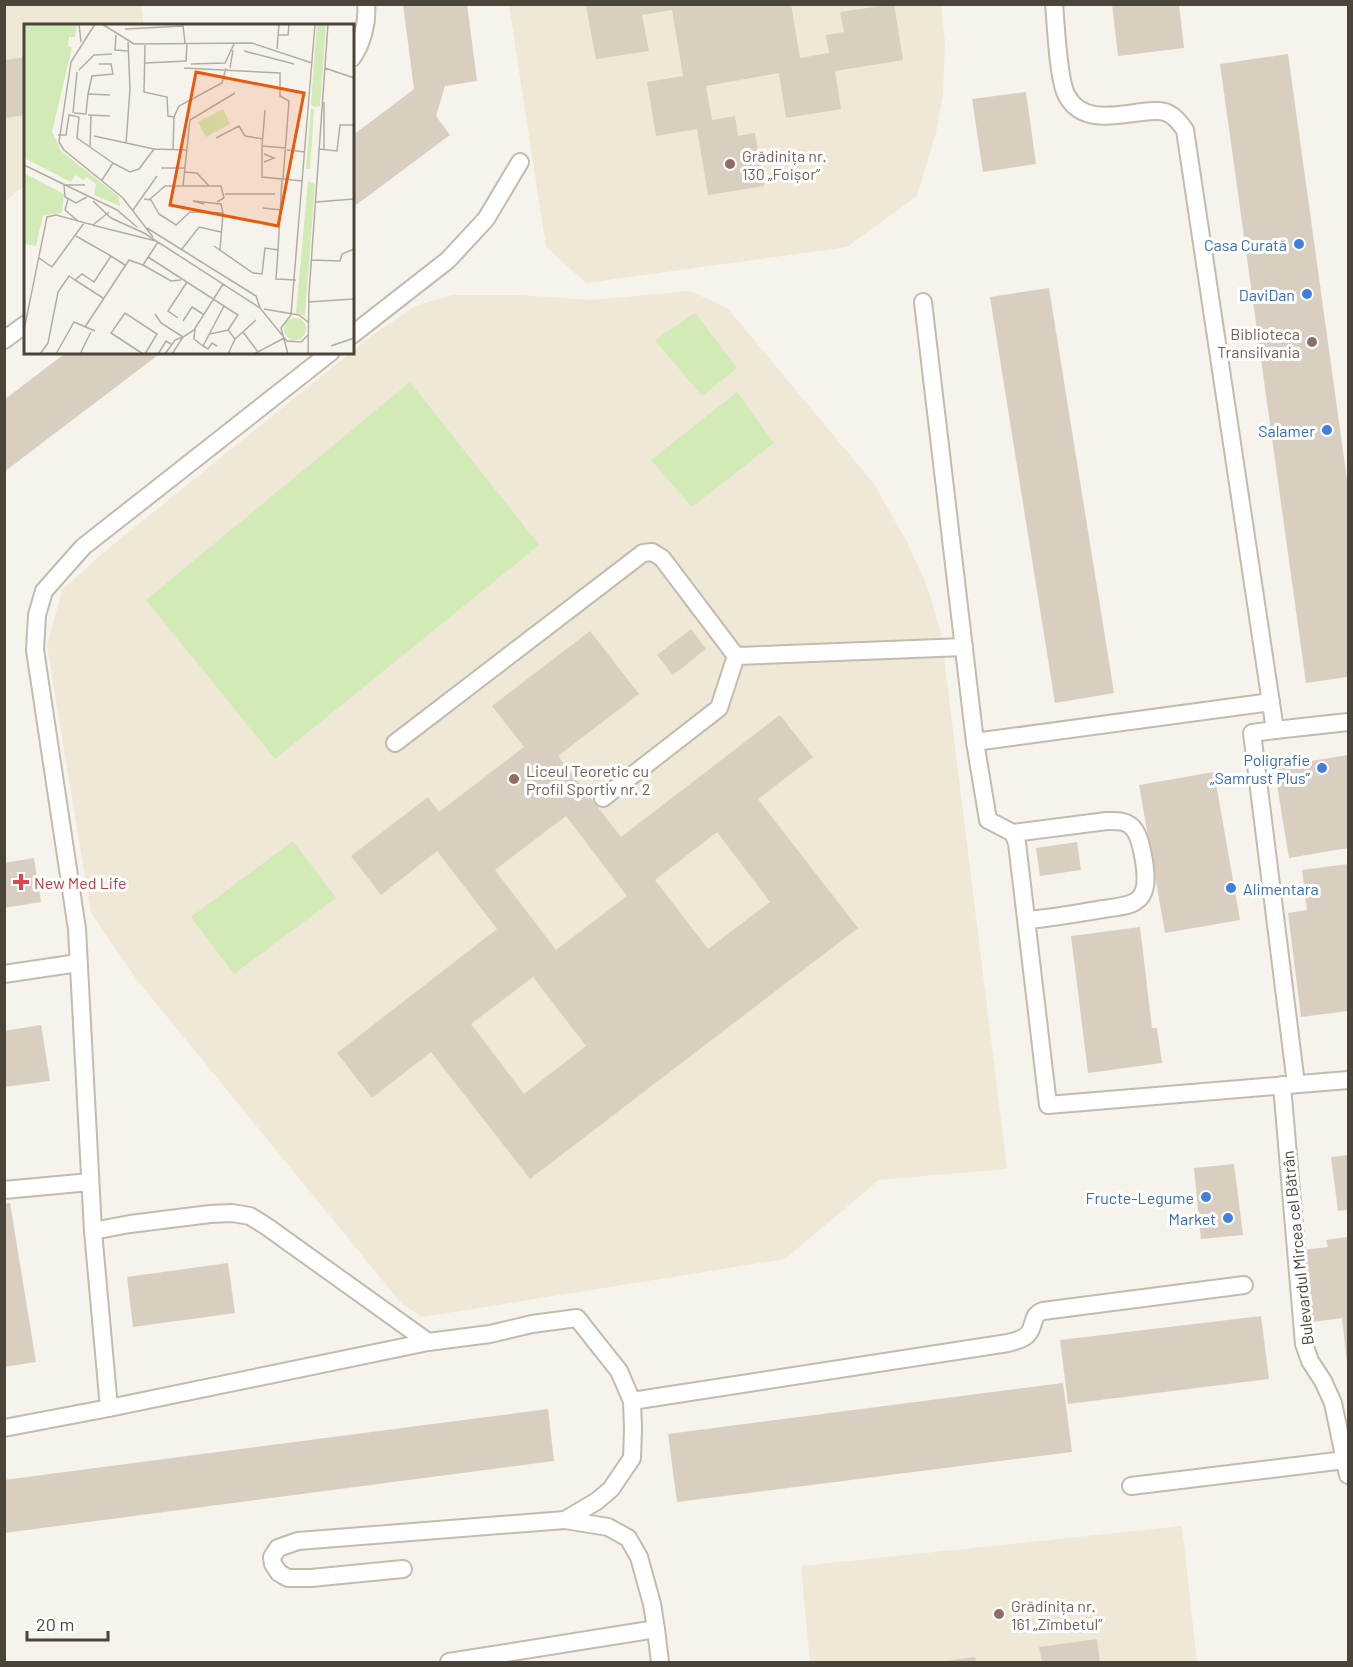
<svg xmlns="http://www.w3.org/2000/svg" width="1353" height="1667" viewBox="0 0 1353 1667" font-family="Barlow,sans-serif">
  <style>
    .education { fill: #efe8d6 }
    .green { fill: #d2eab5 }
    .building { fill: #d8cfc1; fill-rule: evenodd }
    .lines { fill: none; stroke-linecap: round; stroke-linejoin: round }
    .service-casing { stroke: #c2bbae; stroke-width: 20 }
    .service { stroke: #fff; stroke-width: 16 }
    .education-dot { fill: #8d6e63; stroke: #fff; stroke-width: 2 }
    .shop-dot { fill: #3f7fe0; stroke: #fff; stroke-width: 2 }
    .health-dot { fill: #e0444e; stroke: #fff; stroke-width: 2 }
    .labels { text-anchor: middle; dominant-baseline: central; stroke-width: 6; stroke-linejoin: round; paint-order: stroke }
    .education-label { font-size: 16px; fill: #785e54; stroke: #fff; text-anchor: start }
    .shop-label { font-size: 16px; fill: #366cbe; stroke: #fff; text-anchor: end }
    .health-label { font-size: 16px; fill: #be3a42; stroke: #fff; text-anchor: start }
    .street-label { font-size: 16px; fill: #4b4439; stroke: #fff }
    .inset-road { fill: none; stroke: #b2ada4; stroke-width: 1.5 }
    .view { fill: #e8590c; fill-opacity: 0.15; stroke: #e8590c; stroke-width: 3 }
    .inset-edge { fill: none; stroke: #4b4439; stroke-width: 3 }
  </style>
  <rect width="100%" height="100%" fill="#f6f3ec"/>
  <g class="education">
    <polygon points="5,5 141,5 144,25 26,26 25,185 5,201"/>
    <polygon points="509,5 941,5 945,42 943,94 936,133 917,196 847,247 586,283 546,247"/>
    <polygon points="689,291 713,301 729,310 874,484 906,540 927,586 941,633 1007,1169 879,1180 785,1259 422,1317 401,1303 137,980 91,913 47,646 62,590 104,552 350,353 352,352 353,351 371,336 417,305 453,295 520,295 592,300"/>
    <polygon points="1182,1526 1197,1662 810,1662 801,1566"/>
  </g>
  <g class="green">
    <polygon points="695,313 737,368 702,396 655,340"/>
    <polygon points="410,382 539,545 275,759 146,600"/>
    <polygon points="737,392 774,443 692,507 651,460"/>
    <polygon points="293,841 336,898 234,974 191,917"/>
  </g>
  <g class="building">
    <polygon points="403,4 467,4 477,81 445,86 436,116 450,135 352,208 352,136 414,89"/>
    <polygon points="595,4 791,4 800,58 829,53 826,35 844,32 840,12 894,4 903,60 835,71 841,109 786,118 779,73 706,86 712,120 735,116 738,136 755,133 764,186 708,195 697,129 656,136 647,82 683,76 672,10 642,15 649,51 596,59 586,6"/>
    <polygon points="1112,4 1179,4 1184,48 1118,56"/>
    <polygon points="1288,54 1348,487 1348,677 1306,683 1220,64"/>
    <polygon points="26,57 26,115 4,118 4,60"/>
    <polygon points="1026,92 1036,164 983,172 972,99"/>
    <polygon points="1049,288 1114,693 1055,703 990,297"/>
    <polygon points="67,352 162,352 4,472 4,400"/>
    <polygon points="691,629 706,649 673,675 657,655"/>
    <path d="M590,631L639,694L558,756L621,837L780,715L813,757L758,799L858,928L530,1179L431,1052L372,1098L337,1053L497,929L437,851L381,895L351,856L428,797L439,812L524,747L492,706ZM566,816L627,896L556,950L495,870ZM717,832L770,902L708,949L655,880ZM533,977L586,1046L524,1094L471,1024Z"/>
    <polygon points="1348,755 1348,848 1289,858 1274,767"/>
    <polygon points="1214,772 1240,920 1165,933 1139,785"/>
    <polygon points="1077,842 1081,870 1040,876 1036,848"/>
    <polygon points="34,858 41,902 4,908 4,863"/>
    <polygon points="1348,864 1348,1011 1301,1017 1288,913 1307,910 1302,870"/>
    <polygon points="1140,927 1152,1028 1157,1028 1162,1063 1088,1073 1071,936"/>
    <polygon points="41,1025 50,1081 4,1087 4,1031"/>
    <polygon points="1348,1155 1348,1210 1338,1211 1331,1157"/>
    <polygon points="1234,1164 1243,1235 1201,1239 1194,1168"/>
    <polygon points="10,1203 36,1362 4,1367 4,1204"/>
    <polygon points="1348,1237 1348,1363 1347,1363 1342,1318 1313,1322 1303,1250 1328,1247 1326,1240"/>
    <polygon points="228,1263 235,1313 133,1327 127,1277"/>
    <polygon points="1261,1316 1269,1379 1068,1404 1060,1340"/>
    <polygon points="1063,1383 1072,1452 677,1502 668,1434"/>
    <polygon points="548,1409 554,1461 4,1533 4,1480"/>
    <polygon points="1097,1639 1100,1662 1042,1662 1039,1647"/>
    <polygon points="975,1657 976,1662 945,1662 945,1661"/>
  </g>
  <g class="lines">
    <g class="service-casing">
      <g id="service">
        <path d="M1054,4C1056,24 1058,81 1067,96C1082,124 1116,115 1142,112C1149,111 1158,110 1165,112C1174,115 1179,122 1185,130L1275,730L1252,733L1296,1084"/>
        <path d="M352,58C362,44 368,22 366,4"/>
        <polyline points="923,302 975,742 1271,702"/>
        <polyline points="352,335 448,260 486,219 520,162"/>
        <polyline points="4,340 26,324"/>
        <polyline points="736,656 964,647"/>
        <polyline points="1275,730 1348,722"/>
        <polyline points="975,742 988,820 1013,833 1017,843 1048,1105 1348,1080"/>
        <polyline points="395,743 643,553 652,552 662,558 736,656"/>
        <polyline points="603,798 719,708 736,656"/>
        <path d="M1013,833L1107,821C1116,821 1126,820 1133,828C1142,838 1147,873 1145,886C1144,892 1141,898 1136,901C1128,907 1114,907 1104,909C1078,913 1053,918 1027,920"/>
        <polyline points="4,974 78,963"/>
        <polyline points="1282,1085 1304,1344 1310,1361 1323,1381 1333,1403 1348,1475"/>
        <polyline points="4,1190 90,1182"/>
        <polyline points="93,1231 130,1224 210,1214 232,1213 250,1216 266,1226 428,1342"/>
        <path d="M632,1401L1008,1343C1015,1341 1022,1340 1027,1335C1036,1327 1030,1315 1043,1311L1244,1285"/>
        <polyline points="109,1408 93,1231 77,929 35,650 37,615 44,591 83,547 331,352"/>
        <polyline points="4,1428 109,1408 428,1342 490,1334 532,1324 577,1318 619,1371 632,1401 633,1429 632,1458 611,1489 597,1501 565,1520"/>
        <polyline points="1131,1486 1345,1460"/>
        <polyline points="403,1569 311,1578 288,1578 279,1573 273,1564 272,1557 278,1548 298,1541 565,1520 608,1527 628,1538 639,1557 652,1604 656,1629 449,1662"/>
        <polyline points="656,1629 660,1662"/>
      </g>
    </g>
    <use href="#service" class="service"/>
  </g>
  <g class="education-dot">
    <circle cx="730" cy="164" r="6"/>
    <circle cx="1312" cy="342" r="6"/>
    <circle cx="514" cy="779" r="6"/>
    <circle cx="999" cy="1614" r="6"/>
  </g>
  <g class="shop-dot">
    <circle cx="1299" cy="244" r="6"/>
    <circle cx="1307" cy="294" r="6"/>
    <circle cx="1327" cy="430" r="6"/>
    <circle cx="1322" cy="768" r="6"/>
    <circle cx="1231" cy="888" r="6"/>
    <circle cx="1206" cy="1197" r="6"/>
    <circle cx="1228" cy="1218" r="6"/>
  </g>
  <path class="health-dot" d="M18 873h6v6h6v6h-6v6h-6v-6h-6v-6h6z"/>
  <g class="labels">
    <g class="education-label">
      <text x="742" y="155">Grădinița nr.<tspan x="742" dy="18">130 „Foișor”</tspan></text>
      <text x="1300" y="333" text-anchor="end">Biblioteca<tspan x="1300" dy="18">Transilvania</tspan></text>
      <text x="526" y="770">Liceul Teoretic cu<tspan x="526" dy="18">Profil Sportiv nr. 2</tspan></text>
      <text x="1011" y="1605">Grădinița nr.<tspan x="1011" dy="18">161 „Zîmbetul”</tspan></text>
    </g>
    <g class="shop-label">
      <text x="1287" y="244">Casa Curată</text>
      <text x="1295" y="294">DaviDan</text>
      <text x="1315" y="430">Salamer</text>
      <text x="1310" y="759">Poligrafie<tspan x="1310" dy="18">„Samrust Plus”</tspan></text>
      <text x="1243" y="888" text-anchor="start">Alimentara</text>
      <text x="1194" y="1197">Fructe-Legume</text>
      <text x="1216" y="1218">Market</text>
    </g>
    <g class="health-label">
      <text x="34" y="882">New Med Life</text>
    </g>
    <g class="street-label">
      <text transform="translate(1297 1248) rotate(-96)">Bulevardul Mircea cel Bătrân</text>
    </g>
  </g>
  <g transform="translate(24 24)">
    <rect width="330" height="330" fill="#f6f3ec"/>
    <path d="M0,0H53L51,13H45L44,22L48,23L28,108L37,127L94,172L96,182L70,171L72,160L62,153L60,156L51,151L47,158L0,134ZM293,0H302L296,82L290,83L287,80ZM287,84L290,86L286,145H282ZM199,85L206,100L182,113L174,98ZM0,149L40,170L38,189L19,191L12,222L0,220ZM284,157L291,160L281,292L272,289ZM260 305a11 11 0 1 1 22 0a11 11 0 1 1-22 0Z" fill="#d2eab5"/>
    <path class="inset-road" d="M55,0L57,18M71,0L47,38L35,118L40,126L99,174L129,213M78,0L110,20L228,19L288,39M172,0H192M159,1L161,19M101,5L159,2M330,9V32M92,11L91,26L105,27M254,11H264L265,0M121,21L120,68L143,73L144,92L150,93M253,25L255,0M220,27L270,40M121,39L162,37L163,19M167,40L201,39L210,20M160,44L256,49V72L265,77L259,155M206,44L209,26M301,44L330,54M55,46L70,31L88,30M64,70L68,52L89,50L87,40H75M241,86L238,122L262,124M49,89L53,48M50,89L62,90L64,70L86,71M64,91L86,92M34,111H42L45,91L55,93L53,114L89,139M70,112L130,125L163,126M221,112L239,115M192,114L215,102L221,112M102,120L106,65L104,18M238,122V153L279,157M66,124L67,91M295,125L313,127L316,101H330M149,126L150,93L155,82L198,59L202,44M263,126L281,128M300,126V78M240,138L250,134L240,130M0,141L93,186L113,203M137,144H161M160,148L173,149L185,162M78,156L89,139L106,148L115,145L130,125M61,161H40L41,173L52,179L63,173M159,162L166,96L211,69M201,170H251M44,175L41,186L54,197M120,175L127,176L135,190L152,201L166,188L199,189L197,180L169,177L180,180M125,176L141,162H197L200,174L193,178M69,177L87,194L120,209L236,284L263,317L277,318L285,310M292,178L330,175M239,184L257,186M109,186L133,152M68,201L132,217M123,204L232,272L236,284M52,212L87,232M190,222L229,249L238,250L241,224L254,226L252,255L272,256M158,225L175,203L197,208M196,226L199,189M254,226L258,155M124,233L214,291L204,306L211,315L204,330M15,234L28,243L60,199M287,236L316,237L318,230L330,225M119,241L147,257L157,256M51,256L79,274M284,278L330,275M240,285L275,291L284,298M131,290L137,299L159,313M267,291L291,0M154,294L144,287L163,258M159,297L168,283L179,290M61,303L105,236L119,241L134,218M171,305L170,315L179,322L200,282M0,306L23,193L32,191L69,201L85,188M219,308L234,328M186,310L204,306M211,315L232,296M179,322L184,325L188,319L193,322M307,322L330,314M16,330L24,319L34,268L45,252L51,256L58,250L70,258L87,232L101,241M32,330L50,298L71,307M60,330L57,328L67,308M119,330L87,309L101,289L133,310L121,330M134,330L142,317L147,320M141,330L151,316L159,313M148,330L159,313L170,306L199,260M230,330L260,314M264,330L257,304L267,291M284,330L285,269L304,0"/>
    <path class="view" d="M172,48L280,69L254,202L146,181Z"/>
    <rect width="330" height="330" class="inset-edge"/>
  </g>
  <rect width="1353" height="1667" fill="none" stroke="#4b4439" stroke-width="12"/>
  <path d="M27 1631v9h81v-9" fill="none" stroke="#4b4439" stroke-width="3"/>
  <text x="36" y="1631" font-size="18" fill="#4b4439" stroke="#ffffff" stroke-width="4.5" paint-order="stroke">20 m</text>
</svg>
